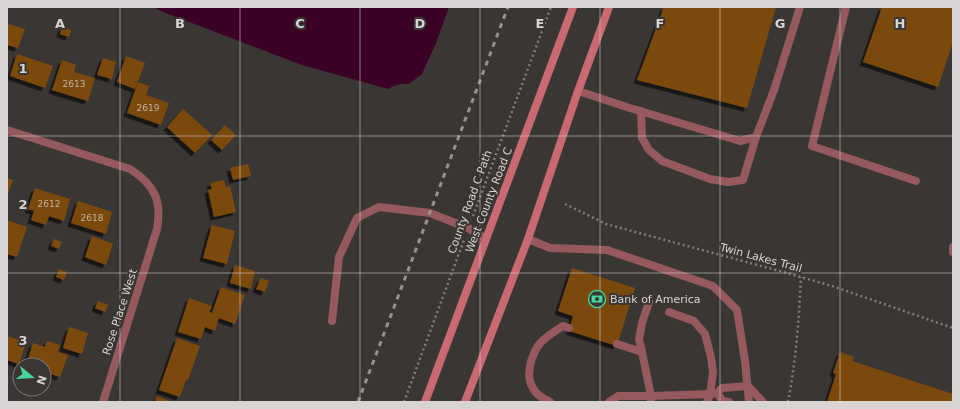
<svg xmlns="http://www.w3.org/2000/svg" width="960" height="409" viewBox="0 0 960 409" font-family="'DejaVu Sans',sans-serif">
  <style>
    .water { fill: #3c0225 }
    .building { fill: #7b4a11; filter: url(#shadow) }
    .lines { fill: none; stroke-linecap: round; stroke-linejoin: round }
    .path { stroke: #827e7d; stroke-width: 2.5; stroke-dasharray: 2 3; stroke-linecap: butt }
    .lane { stroke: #96595e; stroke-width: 8 }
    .street { stroke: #96595e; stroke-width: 8 }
    .secondary { stroke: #c96973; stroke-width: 8 }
    .rail { stroke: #94918f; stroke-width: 3; stroke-dasharray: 5 5; stroke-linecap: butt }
    .grid { fill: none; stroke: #d7d4d3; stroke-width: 1; stroke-opacity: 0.55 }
    .labels { text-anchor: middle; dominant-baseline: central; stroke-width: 4; stroke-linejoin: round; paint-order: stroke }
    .number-label { font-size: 9px; fill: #c0b2a2 }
    .street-label { font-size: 11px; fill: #d7d4d3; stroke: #3a3634 }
    .poi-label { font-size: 11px; fill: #d7d4d3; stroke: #3a3634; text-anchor: start }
    .grid-label { font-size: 13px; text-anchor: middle; font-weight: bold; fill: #d7d4d3; stroke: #3a3634; stroke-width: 4; stroke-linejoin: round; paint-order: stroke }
  </style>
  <defs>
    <filter id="shadow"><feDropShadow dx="-3.5" dy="3.5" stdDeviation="0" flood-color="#0009"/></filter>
  </defs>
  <rect width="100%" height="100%" fill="#3a3634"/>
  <path class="water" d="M153,7H449L436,43L422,74L409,84C400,83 395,85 388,89L302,65L163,12Z"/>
  <g class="building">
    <polygon points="664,7 776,7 747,108 637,80"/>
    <polygon points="882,7 953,7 953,42 938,87 863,62"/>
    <polygon points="8,24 25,29 18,48 7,45"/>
    <polygon points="62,27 71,30 69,37 60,34"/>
    <polygon points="17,54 53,66 45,88 10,76"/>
    <polygon points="126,56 145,63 135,89 117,82"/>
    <polygon points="103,58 116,62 112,79 97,75"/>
    <polygon points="62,60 76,65 74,72 95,78 88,101 52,90"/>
    <polygon points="138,82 149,86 146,95 169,103 161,125 127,113"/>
    <polygon points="183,109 212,135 195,153 167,127"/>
    <polygon points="225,125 236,135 222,150 211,140"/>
    <polygon points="248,164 251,176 233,180 230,168"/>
    <polygon points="7,178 13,180 7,196"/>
    <polygon points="224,180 226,187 230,186 236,212 214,217 208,190 212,189 210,183"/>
    <polygon points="35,188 70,199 64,221 49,216 46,225 31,220 34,211 28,209"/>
    <polygon points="78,201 112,212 106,234 71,223"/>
    <polygon points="7,220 27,227 17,257 7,254"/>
    <polygon points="212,225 235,231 227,264 203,258"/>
    <polygon points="92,236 113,244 106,265 85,257"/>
    <polygon points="54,239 62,242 59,249 51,246"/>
    <polygon points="235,265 255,271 251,289 230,283"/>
    <polygon points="572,268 635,288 617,346 569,331 573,316 558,311"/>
    <polygon points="59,269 67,272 64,280 56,277"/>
    <polygon points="261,278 269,281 265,292 256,289"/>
    <polygon points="221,287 245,295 235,324 219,318 215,331 205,327 201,339 178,332 189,298 212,306 209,312 212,313"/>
    <polygon points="98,301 108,305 105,312 95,308"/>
    <polygon points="69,327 88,333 82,354 63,348"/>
    <polygon points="7,336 26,342 19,364 7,360"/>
    <polygon points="177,338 200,346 188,380 186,380 180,397 159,390"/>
    <polygon points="47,341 60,345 58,352 68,355 60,377 44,372 44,365 26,365 33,343 45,347"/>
    <polygon points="840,352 854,357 852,361 953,394 953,402 827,402 836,374 833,373"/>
    <polygon points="157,396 172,402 155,402"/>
  </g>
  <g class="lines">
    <g class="path">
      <polyline points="565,204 606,224 776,270 832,286 953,328"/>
      <polyline points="473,216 551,7"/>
      <polyline points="404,402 464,240"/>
      <path d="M788,402C796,361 799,319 801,277"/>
    </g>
    <g class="lane">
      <polyline points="846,7 812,146 916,181"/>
      <polyline points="578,91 630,108 740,141 756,137 774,90 800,7"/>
      <polyline points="641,111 642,138 649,150 662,161 710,179 728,182 743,180 756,137"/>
      <polyline points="953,247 953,252"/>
      <polyline points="669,312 694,321 705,334 711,357 713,373 710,394 717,393"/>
      <polyline points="332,321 339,257 357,218 379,207 430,213 468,228 486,239"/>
      <polyline points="617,344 642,352 651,396 710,394 707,402"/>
      <polyline points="642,352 639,339 642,323 649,302"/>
      <path d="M550,402C544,399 536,395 533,388C525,376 531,357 538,346C543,338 555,331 563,326L569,328"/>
      <polyline points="609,402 618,396 651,396 651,402"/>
      <polyline points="729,402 723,401 717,393 722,388 748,386"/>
    </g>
    <g class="street">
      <path d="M7,130L130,169C155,185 162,201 157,229L103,402"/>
      <polyline points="528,239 550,248 607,250 713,286 737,310 745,361 749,402"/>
      <polyline points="748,386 763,402"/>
    </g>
    <g class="secondary">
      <polyline points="425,402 573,7"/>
      <polyline points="465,402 528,239 578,91 609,7"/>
    </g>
    <polyline class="rail" points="358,402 508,7"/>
  </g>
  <path class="grid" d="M120,7V402M240,7V402M360,7V402M480,7V402M600,7V402M720,7V402M840,7V402M7,136H953M7,273H953"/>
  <defs>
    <g id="bank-ring" transform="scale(0.9)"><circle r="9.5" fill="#3a3634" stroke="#49d49c" stroke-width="1.5"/><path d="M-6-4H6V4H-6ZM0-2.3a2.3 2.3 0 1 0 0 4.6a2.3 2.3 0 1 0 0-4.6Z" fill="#49d49c"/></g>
  </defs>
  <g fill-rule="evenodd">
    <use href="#bank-ring" x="597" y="299"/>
  </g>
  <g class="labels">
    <g class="number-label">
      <text x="74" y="84">2613</text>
      <text x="148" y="108">2619</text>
      <text x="49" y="204">2612</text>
      <text x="92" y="218">2618</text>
    </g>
    <g class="street-label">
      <text transform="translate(489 200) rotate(-69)">West County Road C</text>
      <text transform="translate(470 202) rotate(-70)">County Road C Path</text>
      <text transform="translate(761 258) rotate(15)">Twin Lakes Trail</text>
      <text transform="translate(120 312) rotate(-72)">Rose Place West</text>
    </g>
    <g class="poi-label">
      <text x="610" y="299">Bank of America</text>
    </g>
  </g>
  <g class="grid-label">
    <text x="60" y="28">A</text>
    <text x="180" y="28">B</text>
    <text x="300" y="28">C</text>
    <text x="420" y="28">D</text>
    <text x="540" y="28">E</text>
    <text x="660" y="28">F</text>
    <text x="780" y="28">G</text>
    <text x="900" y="28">H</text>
    <text x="23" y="73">1</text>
    <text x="23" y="209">2</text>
    <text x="23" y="345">3</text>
  </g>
  <rect width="960" height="409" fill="none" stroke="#d7d4d3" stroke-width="16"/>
  <g transform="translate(32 377) rotate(108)"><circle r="19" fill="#3a3634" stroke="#797574"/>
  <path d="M0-3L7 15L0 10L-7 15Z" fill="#49d49c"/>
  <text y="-6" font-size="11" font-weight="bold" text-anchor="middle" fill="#d7d4d3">N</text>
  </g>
</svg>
